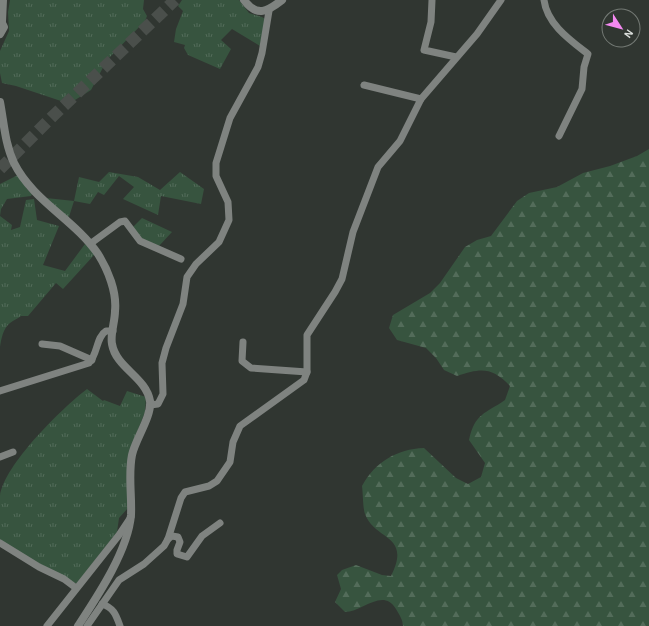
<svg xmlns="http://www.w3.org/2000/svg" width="649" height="626" viewBox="0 0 649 626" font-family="'Alegreya Sans',sans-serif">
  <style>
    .grass { fill: url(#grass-tufts) }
    .forest { fill: url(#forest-firs) }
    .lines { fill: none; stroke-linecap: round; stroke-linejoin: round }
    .motorway-tunnel { stroke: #4a4f4b; stroke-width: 12; stroke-dasharray: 12 6; stroke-linecap: butt }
    .minor { stroke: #7f8380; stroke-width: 7 }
    .tertiary { stroke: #7f8380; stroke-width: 8 }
  </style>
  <defs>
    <pattern id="grass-tufts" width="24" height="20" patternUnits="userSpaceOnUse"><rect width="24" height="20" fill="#37543f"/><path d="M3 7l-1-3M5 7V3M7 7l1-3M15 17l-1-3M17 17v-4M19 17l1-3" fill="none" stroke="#536c5a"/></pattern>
    <pattern id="forest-firs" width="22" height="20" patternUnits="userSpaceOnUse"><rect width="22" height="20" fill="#37543f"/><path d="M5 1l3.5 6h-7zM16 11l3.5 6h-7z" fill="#536c5a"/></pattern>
  </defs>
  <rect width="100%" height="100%" fill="#303631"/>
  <g class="grass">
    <polygon points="10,0 144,0 143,9 147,16 145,21 107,60 91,90 75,100 73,105 16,86 2,83 0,73 0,51 9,31 8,12"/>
    <polygon points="182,0 239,0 249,13 262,17 265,19 260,46 232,29 221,40 231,49 220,69 188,55 184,48 185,45 174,42 176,29 183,11 178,6"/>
    <polygon points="109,172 138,177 160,190 180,172 204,189 201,204 161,196 158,215 123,199 134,187 119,176 104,195 98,192 90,204 74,201 68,220 46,198 74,201 79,177 99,182"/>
    <path d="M18,175L27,186L26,188L32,194L31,196L7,199L1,209L0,216L12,225L11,230L20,227L26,200L34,199L37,220L59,226L43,265L65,271L85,244L95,254L63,289L56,283L28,316H21C17,319 14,320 10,323C3,328 1,340 0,347V184Z"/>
    <polygon points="142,218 172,232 158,247 140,239 132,228"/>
    <path d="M87,389L103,401L104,400L120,406L127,391L146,397L145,412L129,452L128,508L119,518L117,532L77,583H75L0,542C0,527 0,511 0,496C4,465 62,408 87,389Z"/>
  </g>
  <path class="forest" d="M649,149V626H403C403,620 399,614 396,609C383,587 362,612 345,612L335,602L341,589L337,575L342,570L356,565L382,575L391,576C412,534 375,541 365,514C363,509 363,493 362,486C375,462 397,449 424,448L456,478L468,484L481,477L485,463L469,440C475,413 485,414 505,400L510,386C492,367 481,368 457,376L444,370L436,358L426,348L397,340L389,328L393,315L430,293L440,283L465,247L477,240L491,236L517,201L529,193L557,187L583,173L610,166L637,156Z"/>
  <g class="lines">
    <polyline class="motorway-tunnel" points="0,169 53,116 175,0"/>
    <g class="minor">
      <polyline points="432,0 431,22 424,50 456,57"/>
      <path d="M544,0C547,24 570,40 588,54L584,67L582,89L559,136"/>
      <polyline points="364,85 421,99"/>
      <polyline points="90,244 120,222 125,221 140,241 181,259"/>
      <polyline points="243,342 242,361 251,368 307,372"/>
      <polyline points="42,344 60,346 92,360"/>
      <path d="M0,391L89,363C98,354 96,337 106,331H113"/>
      <polyline points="150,405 158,404 163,394 162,363 166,348 183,304 187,277 196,264 219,242 229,220 228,202 216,176 216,163 230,118 258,67 262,53 269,11"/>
      <polyline points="0,457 13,452"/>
      <polyline points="168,539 172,536 178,537 180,542 177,550 177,554 187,557 202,536 220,523"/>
      <polyline points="0,543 39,567 64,579 76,588"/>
      <path d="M102,604C114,608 116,615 120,626"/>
      <polyline points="47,626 119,535 131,517"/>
      <polyline points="87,626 119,580 144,564 164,546 168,539 181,498 185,492 209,486 217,481 230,462 233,442 240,426 304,380 307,372 307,335 335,292 342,279 353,232 378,167 400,141 421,99 477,34 501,0"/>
    </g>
    <g class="tertiary">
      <path d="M244,0C257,18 268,11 282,0"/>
      <polyline points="0,19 4,27 0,34"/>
      <polyline points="2,21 3,0"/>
      <path d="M0,102C4,123 5,144 14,163C33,201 75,220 98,254C108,270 117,292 115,311C115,322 110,334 112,344C116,368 146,377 150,401C152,416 135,440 132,455C128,475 132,495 131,515C128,551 97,597 78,626"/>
    </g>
  </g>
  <g transform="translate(621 28) rotate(126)"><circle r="19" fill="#303631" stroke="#747a75"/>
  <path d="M0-3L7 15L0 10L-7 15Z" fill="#f489f0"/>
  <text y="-6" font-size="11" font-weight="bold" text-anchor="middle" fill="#dbdfdc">N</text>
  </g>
</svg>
